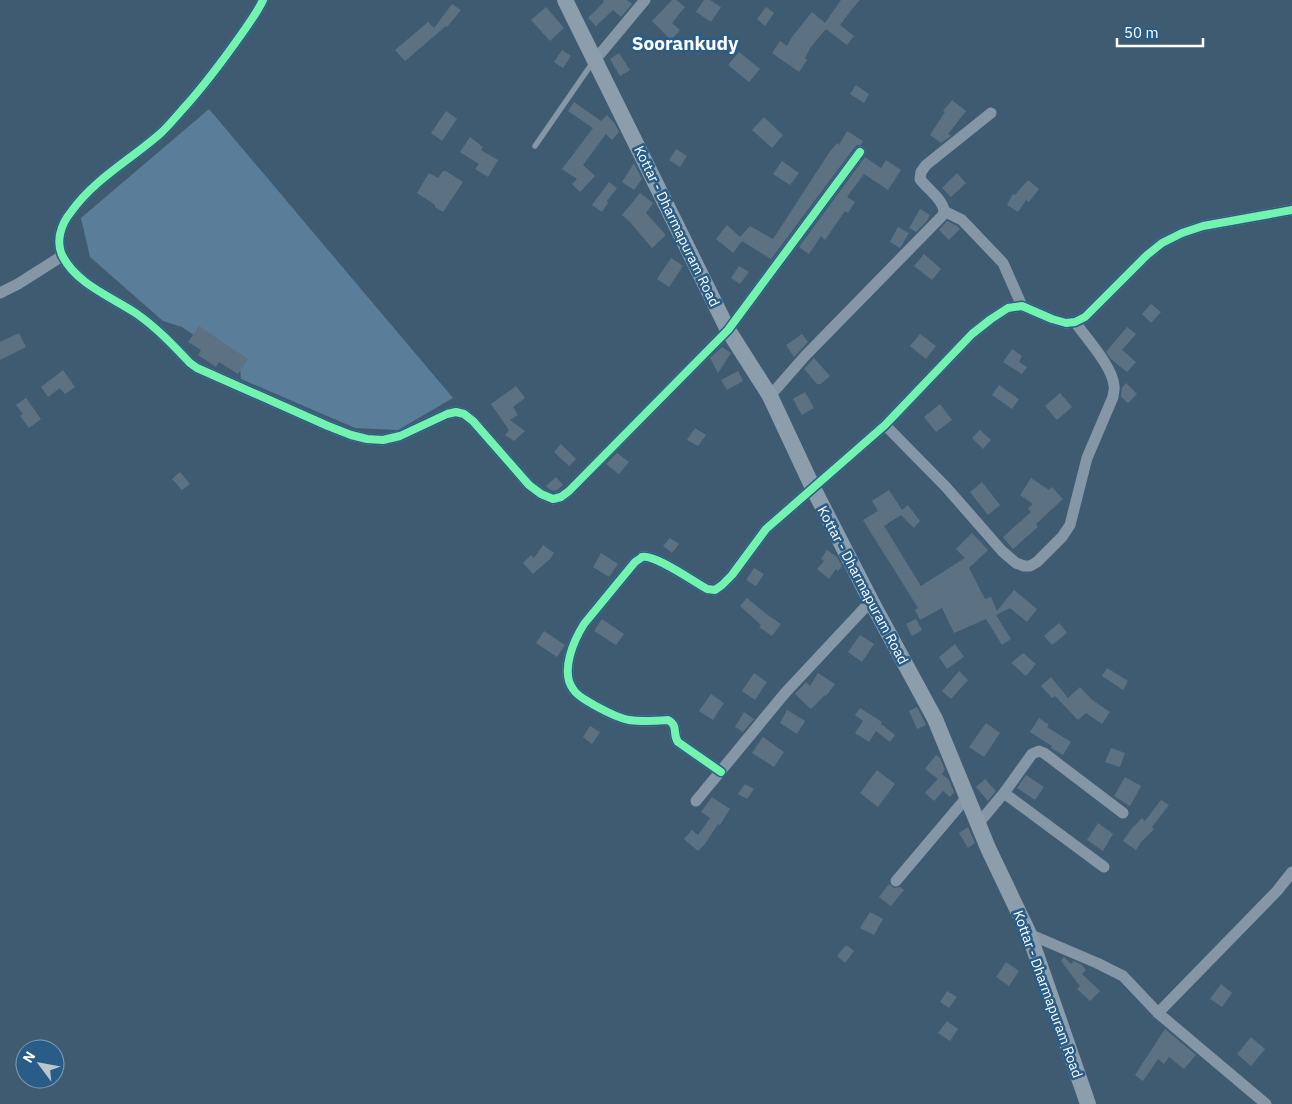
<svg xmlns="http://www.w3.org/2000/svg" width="1292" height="1104" viewBox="0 0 1292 1104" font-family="'IBM Plex Sans',sans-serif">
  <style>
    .water { fill: #5a7e99 }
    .building { fill: #5c7283 }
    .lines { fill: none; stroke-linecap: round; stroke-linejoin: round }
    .service { stroke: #8597a7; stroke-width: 5.5 }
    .minor { stroke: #8597a7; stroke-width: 11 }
    .secondary { stroke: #8c9dac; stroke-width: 16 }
    .cycleway-casing { stroke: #295d87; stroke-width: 11 }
    .cycleway { stroke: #73f3ae; stroke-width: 8 }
    .labels { text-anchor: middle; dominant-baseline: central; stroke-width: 5; stroke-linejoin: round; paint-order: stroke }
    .street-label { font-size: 14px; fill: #fff; stroke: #295d87 }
    .district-label { font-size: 19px; font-weight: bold; fill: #fff; stroke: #295d87 }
  </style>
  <rect width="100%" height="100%" fill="#3f5b71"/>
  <polygon class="water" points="209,109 453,398 398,430 355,428 241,379 240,367 182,327 163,321 90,257 81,218"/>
  <g class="building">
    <polygon points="603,0 627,0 632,4 621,17 613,10 596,26 588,18 604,2"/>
    <polygon points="672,0 676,0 685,7 672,23 680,30 671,40 652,21"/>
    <polygon points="704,0 710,0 721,7 711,22 696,12"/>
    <polygon points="841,0 860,0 852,9 840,25 854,36 847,45 826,29 810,48 805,58 807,60 799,72 772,53 780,41 787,46 792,37 812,12 825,23"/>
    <polygon points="452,4 461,10 447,27 446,26 405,61 395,50 428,22 434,28"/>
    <polygon points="546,7 564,28 550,41 531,20"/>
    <polygon points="766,7 774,13 765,26 757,19"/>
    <polygon points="562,50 571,56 563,68 554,62"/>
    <polygon points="739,52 760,69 749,82 728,65"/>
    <polygon points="619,53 630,70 620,76 610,59"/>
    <polygon points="856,85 869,94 864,103 850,94"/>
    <polygon points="952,100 966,111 948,134 951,136 941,143 930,135 945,112 943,111"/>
    <polygon points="574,102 601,121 607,115 615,124 619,132 612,140 606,134 583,165 595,176 580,192 572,184 577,179 562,169 593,128 568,111"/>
    <polygon points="446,111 457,119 442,141 431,133"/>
    <polygon points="764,117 783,135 772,148 752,130"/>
    <polygon points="847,131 863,141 861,145 857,145 854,148 771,259 742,241 733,253 716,239 727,225 740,237 750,226 773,239 829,153 837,143 839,145"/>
    <polygon points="470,137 483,147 481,150 498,160 488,177 475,169 479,164 460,152"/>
    <polygon points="676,149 687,156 680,167 669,160"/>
    <polygon points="865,157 881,168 886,160 901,170 888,190 864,174 847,197 855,202 848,213 845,211 825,240 821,236 809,254 799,247"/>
    <polygon points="782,161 799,173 790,185 773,174"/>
    <polygon points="634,163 642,179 634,190 622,182"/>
    <polygon points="443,171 446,171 463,182 443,212 435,207 435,205 417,193 429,173 438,178"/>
    <polygon points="957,173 966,183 951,197 942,188"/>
    <polygon points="1028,180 1039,189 1029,202 1026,200 1018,212 1007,205 1013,194 1015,195"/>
    <polygon points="609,182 617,188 607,201 608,203 602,212 592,205"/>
    <polygon points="640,193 653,203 646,213 666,235 652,248 630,222 622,215"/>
    <polygon points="920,209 930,215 927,221 916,232 909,228"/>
    <polygon points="947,221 957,226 960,229 949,240 939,230"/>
    <polygon points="898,227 909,233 900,248 890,242"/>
    <polygon points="924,254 941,269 932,280 914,266"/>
    <polygon points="671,258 683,266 669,287 657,279"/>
    <polygon points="739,266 749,272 740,284 731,278"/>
    <polygon points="1151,304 1161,312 1151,323 1142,314"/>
    <polygon points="199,326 248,359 238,374 219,362 216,367 198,355 201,350 188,342"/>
    <polygon points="1127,327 1136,334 1122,350 1136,362 1127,372 1111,359 1106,352"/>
    <polygon points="19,333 26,347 0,360 0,342"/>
    <polygon points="802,334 808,342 794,357 786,345"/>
    <polygon points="920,334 936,346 926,359 910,346"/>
    <polygon points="722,347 731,353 718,373 710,358"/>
    <polygon points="1012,349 1022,356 1019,362 1027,367 1022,374 1003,362"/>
    <polygon points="814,358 830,376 821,384 817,384 804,369"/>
    <polygon points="63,370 75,387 65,394 60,388 48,397 41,387"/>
    <polygon points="738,371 743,381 727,390 721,380"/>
    <polygon points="1126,383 1137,394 1128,403 1121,397 1122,388"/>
    <polygon points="999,385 1019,399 1012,409 992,395"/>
    <polygon points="516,386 525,398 513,407 518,415 510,420 525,431 514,441 505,435 509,430 491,404"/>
    <polygon points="805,392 814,408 802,415 793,399"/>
    <polygon points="1060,393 1072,407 1057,420 1045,406"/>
    <polygon points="26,398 41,419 29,428 20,416 23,414 16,405"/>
    <polygon points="940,404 952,420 936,432 924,417"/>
    <polygon points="695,428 706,435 698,446 687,440"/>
    <polygon points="980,430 991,440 983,449 972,438"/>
    <polygon points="561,444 576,459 569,466 554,452"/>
    <polygon points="617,453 629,462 619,474 606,464"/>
    <polygon points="180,472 190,484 182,490 172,479"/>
    <polygon points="556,477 563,485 557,490 554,491 549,489 546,486"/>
    <polygon points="1031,478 1049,490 1052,487 1063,499 1036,524 1038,527 1013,549 1003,537 1031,512 1028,508 1033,504 1020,495"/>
    <polygon points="982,482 1000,505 988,515 970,492"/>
    <polygon points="889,490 902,510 908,505 920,521 914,528 901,515 884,526 921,586 965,558 956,549 972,533 988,550 969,568 985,599 991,597 997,611 1014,590 1037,609 1027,622 1010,608 996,615 1011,639 1002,645 986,619 954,633 942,608 920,620 915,610 918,608 863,520 878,511 872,501"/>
    <polygon points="670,538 679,544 672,553 663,546"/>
    <polygon points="543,545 554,553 550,559 533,574 523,563 531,555 534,558"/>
    <polygon points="827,550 837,557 842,566 838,571 836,569 829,579 817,569 824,561 821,559"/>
    <polygon points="601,553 618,564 609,577 593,567"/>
    <polygon points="754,568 764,574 756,586 746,580"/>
    <polygon points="747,598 765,613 781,624 772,636 759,627 761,625 740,606"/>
    <polygon points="602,619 624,634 616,645 594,631"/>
    <polygon points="916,619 922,630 912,636 906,624"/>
    <polygon points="1059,623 1067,633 1052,645 1044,636"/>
    <polygon points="544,631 565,645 557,657 536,643"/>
    <polygon points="860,635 874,644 862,662 848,652"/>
    <polygon points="955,644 964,657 947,669 939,657"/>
    <polygon points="1023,653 1036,664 1026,676 1011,663"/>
    <polygon points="1107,668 1128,681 1123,690 1102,676"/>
    <polygon points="959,671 968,680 951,699 942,691"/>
    <polygon points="754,673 767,682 755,700 742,691"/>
    <polygon points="818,673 835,684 826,696 825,695 811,709 795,694 806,682 810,686"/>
    <polygon points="1051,677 1068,698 1080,687 1091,699 1110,712 1102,724 1086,713 1078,720 1055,696 1052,698 1041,686"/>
    <polygon points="711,694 724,703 713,720 699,711"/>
    <polygon points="917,707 926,725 917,729 909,711"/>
    <polygon points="860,708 882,722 881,724 895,735 890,742 876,731 869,742 855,733 863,721 855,715"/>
    <polygon points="787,710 805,721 797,734 780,723"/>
    <polygon points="744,712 754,719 743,732 735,727"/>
    <polygon points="1039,718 1049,725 1047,727 1071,742 1063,755 1051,748 1052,746 1030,732"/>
    <polygon points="986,723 1000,733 984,757 969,747"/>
    <polygon points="590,726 600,732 592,744 583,737"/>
    <polygon points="763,737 784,752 774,767 752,753"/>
    <polygon points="1111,748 1125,753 1120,767 1105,762"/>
    <polygon points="936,755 940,758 945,770 938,779 925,769"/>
    <polygon points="877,770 895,784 878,807 860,793"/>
    <polygon points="942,774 949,780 954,792 950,797 943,791 934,801 925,793"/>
    <polygon points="1026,775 1044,787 1035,800 1017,788"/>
    <polygon points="1125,777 1141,786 1130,806 1114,796"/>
    <polygon points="985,779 996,791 988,801 976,787"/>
    <polygon points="745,784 754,789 747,799 738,794"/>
    <polygon points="712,797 730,809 720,825 718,824 705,844 698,851 684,839 692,830 698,835 710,818 701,812"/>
    <polygon points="1161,800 1169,805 1152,827 1154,829 1141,842 1136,850 1123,841 1132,828 1142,818 1145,821"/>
    <polygon points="1098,823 1113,834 1103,851 1087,840"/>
    <polygon points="968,827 975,843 968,848 959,833"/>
    <polygon points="889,884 894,888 900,887 904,890 891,906 879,897"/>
    <polygon points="870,912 883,919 874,935 860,928"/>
    <polygon points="846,945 854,951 845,963 837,956"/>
    <polygon points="1064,957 1071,964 1074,961 1082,965 1086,970 1082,974 1100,991 1090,1001 1077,989 1080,986 1061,961"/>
    <polygon points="1006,962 1019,971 1009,986 996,977"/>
    <polygon points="1221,984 1232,993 1222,1007 1210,999"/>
    <polygon points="947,991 957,997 949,1008 940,1002"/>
    <polygon points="947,1021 958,1029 950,1041 938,1033"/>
    <polygon points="1165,1029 1196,1055 1184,1069 1169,1057 1164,1064 1158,1059 1143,1081 1135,1075"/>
    <polygon points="1251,1037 1265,1049 1251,1066 1237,1054"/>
  </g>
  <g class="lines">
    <polyline class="service" points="535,146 593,62"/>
    <g class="minor">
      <path d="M263,0C258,11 250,22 243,32C224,59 205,85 182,110C176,117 169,125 162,132C132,159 94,179 71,212C61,224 55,242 63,257C78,285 112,297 137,314C157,328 174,346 190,363L197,368L328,426L351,435L367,439L383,440L400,436L447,414L456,412L464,414L473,421L529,485L541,494L553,499L561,497L569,491L728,330L860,152"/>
      <polyline points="595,60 645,0"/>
      <polyline points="944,211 962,220 1003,263 1022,306"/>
      <polyline points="0,293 18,284 62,256"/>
      <path d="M770,396L805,356L943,215L944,211C943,199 927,189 920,179L921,172L926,165L991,113"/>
      <path d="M885,425L946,487L1002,551L1016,563L1024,566H1030L1037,562L1062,537L1070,525L1087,458L1113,397C1113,394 1115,389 1114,386C1113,367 1086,338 1075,322"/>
      <path d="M721,772L678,742C672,734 679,726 668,720C655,721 642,722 629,720C617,718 605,711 594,705C586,700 578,697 573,689C560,671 574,640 584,624L635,562C636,561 642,558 642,557C655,554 694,582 707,589L715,590L722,585L732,575L766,529L885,425L972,334L991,319L1008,308L1022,306L1052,319L1066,323L1075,322L1085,317L1147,255L1162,243L1182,233L1203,226L1292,210"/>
      <polyline points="1004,793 1104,867"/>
      <polyline points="696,801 785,693 871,601"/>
      <polyline points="978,824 1004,793 1032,754 1039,751 1044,753 1123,813"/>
      <polyline points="896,881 967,797"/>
      <polyline points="1029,934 1097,963 1123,976 1158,1013 1277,891 1292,872"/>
      <polyline points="1158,1013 1266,1104"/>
    </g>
    <polyline class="secondary" points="565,0 728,330 770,396 813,488 871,601 935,719 988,848 1029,934 1088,1104"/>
    <g class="cycleway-casing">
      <g id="cycleway">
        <path d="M263,0C258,11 250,22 243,32C224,59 205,85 182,110C176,117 169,125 162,132C132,159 94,179 71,212C61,224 55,242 63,257C78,285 112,297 137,314C157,328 174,346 190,363L197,368L328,426L351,435L367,439L383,440L400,436L447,414L456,412L464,414L473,421L529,485L541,494L553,499L561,497L569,491L728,330L860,152"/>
        <path d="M721,772L678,742C672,734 679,726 668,720C655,721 642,722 629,720C617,718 605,711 594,705C586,700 578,697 573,689C560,671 574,640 584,624L635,562C636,561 642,558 642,557C655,554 694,582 707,589L715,590L722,585L732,575L766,529L885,425L972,334L991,319L1008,308L1022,306L1052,319L1066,323L1075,322L1085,317L1147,255L1162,243L1182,233L1203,226L1292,210"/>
      </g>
    </g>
    <use href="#cycleway" class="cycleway"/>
  </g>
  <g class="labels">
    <g class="street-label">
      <text transform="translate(677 226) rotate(64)">Kottar - Dharmapuram Road</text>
      <text transform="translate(863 585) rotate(62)">Kottar - Dharmapuram Road</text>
      <text transform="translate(1048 994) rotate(70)">Kottar - Dharmapuram Road</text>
    </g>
    <g class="district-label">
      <text x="685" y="43">Soorankudy</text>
    </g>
  </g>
  <g transform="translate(40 1064) rotate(302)"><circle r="24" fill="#295d87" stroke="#7f9eb7"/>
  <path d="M0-4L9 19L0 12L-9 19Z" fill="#bcc6cd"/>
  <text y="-8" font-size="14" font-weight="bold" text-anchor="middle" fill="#ffffff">N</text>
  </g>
  <path d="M1117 38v8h86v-8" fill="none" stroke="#ffffff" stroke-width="2.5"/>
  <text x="1124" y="38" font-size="15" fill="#ffffff" stroke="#295d87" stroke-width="4" paint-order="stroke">50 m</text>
</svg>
